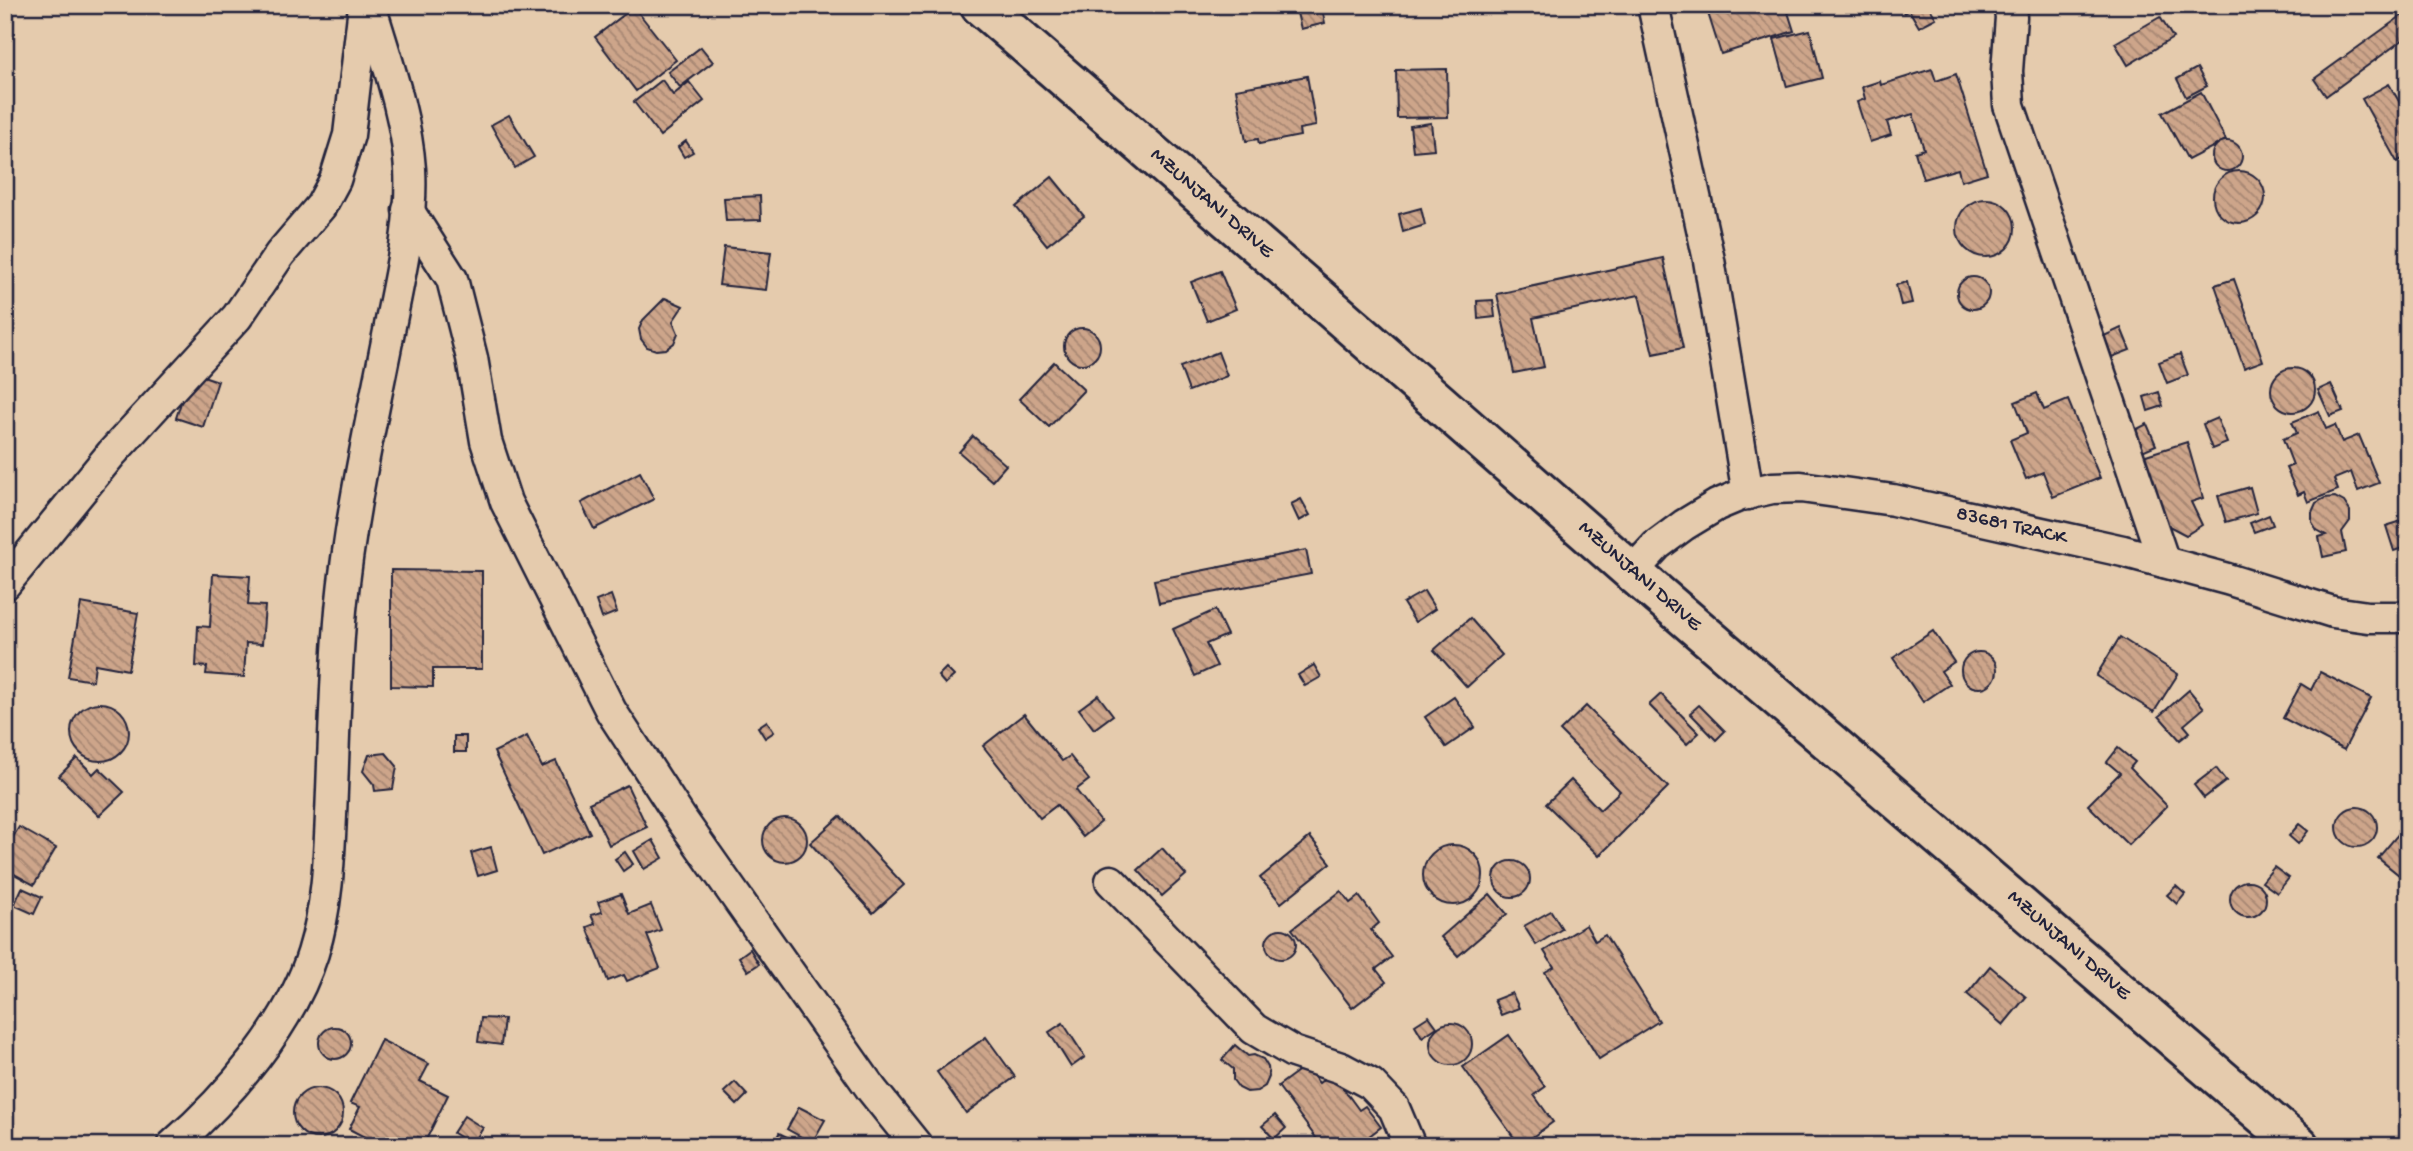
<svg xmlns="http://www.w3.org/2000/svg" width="2413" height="1151" viewBox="0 0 2413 1151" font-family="'Gochi Hand',sans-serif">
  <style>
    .building { fill: url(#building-back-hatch); stroke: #22223b; stroke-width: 2 }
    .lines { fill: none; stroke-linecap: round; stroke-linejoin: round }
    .minor-casing { stroke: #22223b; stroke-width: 35 }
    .secondary-casing { stroke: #22223b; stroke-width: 44 }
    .minor { stroke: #e5cbad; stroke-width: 30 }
    .secondary { stroke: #e5cbad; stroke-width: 38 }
    .labels { text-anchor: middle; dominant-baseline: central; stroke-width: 6; stroke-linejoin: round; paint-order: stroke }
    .street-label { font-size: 21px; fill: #22223b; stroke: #e5cbad }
  </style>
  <defs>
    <pattern id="building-back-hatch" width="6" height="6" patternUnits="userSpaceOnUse" patternTransform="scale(1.75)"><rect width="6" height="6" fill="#cda58a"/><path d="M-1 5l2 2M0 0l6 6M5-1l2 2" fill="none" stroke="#a68672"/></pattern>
  </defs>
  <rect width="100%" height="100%" fill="#e5cbad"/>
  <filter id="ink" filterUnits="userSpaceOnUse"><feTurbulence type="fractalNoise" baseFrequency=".0143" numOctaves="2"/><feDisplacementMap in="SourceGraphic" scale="14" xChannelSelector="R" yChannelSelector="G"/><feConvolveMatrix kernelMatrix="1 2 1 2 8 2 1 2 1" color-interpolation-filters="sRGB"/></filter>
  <g filter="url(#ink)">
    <g class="building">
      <polygon points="1295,5 1321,5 1325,23 1301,29"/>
      <polygon points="1722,5 1792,5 1793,10 1788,12 1794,31 1721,54 1707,10"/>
      <polygon points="1899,5 1928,5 1936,18 1919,27 1909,10 1904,13"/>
      <polygon points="634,7 676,60 636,91 595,37"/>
      <polygon points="2404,14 2408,19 2408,36 2326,96 2314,79"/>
      <polygon points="2160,17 2173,38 2128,65 2115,43"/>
      <polygon points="1810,30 1822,78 1787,87 1774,39"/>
      <polygon points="701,47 713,62 680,87 668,72"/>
      <polygon points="2197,68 2207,86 2186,97 2177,79"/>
      <polygon points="1447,69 1448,117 1397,118 1396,70"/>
      <polygon points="1932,69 1936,81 1956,74 1987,173 1961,181 1958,169 1923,179 1915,152 1924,149 1913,114 1887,122 1891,135 1870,142 1857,102 1865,99 1862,87 1880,81 1881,85"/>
      <polygon points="1307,76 1316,126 1299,129 1300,136 1259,144 1258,139 1246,141 1236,89"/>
      <polygon points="662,80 673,95 689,82 704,101 660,136 634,102"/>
      <polygon points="2389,84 2400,103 2408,98 2408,156 2397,162 2362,99"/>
      <polygon points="2201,92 2226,140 2188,160 2162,113"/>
      <polygon points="509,115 534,157 515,168 491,125"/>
      <polygon points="1431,123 1434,149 1413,151 1410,126"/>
      <polygon points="686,141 693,152 684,157 678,147"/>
      <circle cx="2227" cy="156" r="15"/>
      <circle cx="2239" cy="197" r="26"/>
      <polygon points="1052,177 1084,216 1047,245 1016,207"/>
      <polygon points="760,196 761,220 726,221 724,198"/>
      <circle cx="1986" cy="228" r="29"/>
      <polygon points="1421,208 1425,225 1403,232 1399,214"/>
      <polygon points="724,247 771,252 766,290 719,285"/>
      <polygon points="1663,258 1683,348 1653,354 1639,295 1533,318 1544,367 1514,373 1497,294"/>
      <polygon points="1220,271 1236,309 1207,321 1191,282"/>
      <circle cx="1973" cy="293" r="16"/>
      <polygon points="2234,279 2263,361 2244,368 2215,285"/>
      <polygon points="1907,282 1912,303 1901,305 1896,285"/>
      <polygon points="665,298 683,306 673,321 678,333 674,343 666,349 656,350 647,347 641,339 639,329 643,320"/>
      <polygon points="1493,300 1495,317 1478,319 1477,301"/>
      <polygon points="2121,328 2130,350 2112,357 2104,336"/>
      <circle cx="1082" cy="346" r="18"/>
      <polygon points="1218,352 1227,376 1189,391 1180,367"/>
      <polygon points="2180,354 2188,375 2167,383 2159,362"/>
      <polygon points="1054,362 1084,390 1049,427 1019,399"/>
      <circle cx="2293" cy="390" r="22"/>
      <polygon points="191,372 218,381 203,427 176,418"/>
      <polygon points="2331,384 2343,411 2330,416 2318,390"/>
      <polygon points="2159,392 2163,406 2148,411 2144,397"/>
      <polygon points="2037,393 2044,410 2068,400 2100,478 2053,497 2043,472 2026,479 2010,440 2027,433 2015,402"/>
      <polygon points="2319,411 2326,429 2335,425 2342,442 2359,435 2379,483 2358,491 2351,472 2334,479 2338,490 2308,502 2304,492 2298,495 2286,468 2293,465 2283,439 2297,433 2292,422"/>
      <polygon points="2217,418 2227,443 2212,449 2203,424"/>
      <polygon points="2147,424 2156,445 2140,452 2131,432"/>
      <polygon points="973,436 1006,465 992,481 959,452"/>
      <polygon points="2187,442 2203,498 2191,502 2202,525 2186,535 2167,525 2143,456"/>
      <polygon points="640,472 654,499 594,529 581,503"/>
      <polygon points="2250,487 2257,513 2226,522 2218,496"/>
      <polygon points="2335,497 2344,502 2350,511 2350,521 2342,532 2346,552 2323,557 2319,537 2326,535 2317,530 2312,522 2312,512 2316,503 2325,498"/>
      <polygon points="1301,499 1310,515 1299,521 1291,504"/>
      <polygon points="2269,515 2273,525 2254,532 2250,523"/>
      <polygon points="2408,519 2408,546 2394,551 2386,526"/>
      <polygon points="1306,550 1311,574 1159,603 1154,580"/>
      <polygon points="391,570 482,571 482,669 433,669 433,687 391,686"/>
      <polygon points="213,574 250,576 248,605 265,606 262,644 246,643 244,677 206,674 207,667 196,666 198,626 210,627"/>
      <polygon points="1424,591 1435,609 1415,622 1403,603"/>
      <polygon points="611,595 617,612 602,618 596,601"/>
      <polygon points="81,603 138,613 128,670 95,664 93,681 68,677"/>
      <polygon points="1215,610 1227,635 1206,644 1217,666 1195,676 1173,629"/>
      <polygon points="1470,618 1502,655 1467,687 1434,650"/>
      <polygon points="1933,631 1954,662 1941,671 1950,684 1923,702 1893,658"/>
      <polygon points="2120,637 2178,674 2154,712 2096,676"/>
      <circle cx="1979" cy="670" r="18"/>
      <polygon points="1314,665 1321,677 1305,686 1298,675"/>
      <polygon points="946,668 954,676 945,684 938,676"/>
      <polygon points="2320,672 2371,698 2344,750 2283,718 2301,684 2311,690"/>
      <polygon points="2189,690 2204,708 2184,725 2190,732 2180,740 2159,716"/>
      <polygon points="1661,694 1699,733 1687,744 1649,705"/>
      <polygon points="1098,695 1113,715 1094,729 1079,709"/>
      <polygon points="1454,697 1475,727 1446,747 1425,717"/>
      <circle cx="100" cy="732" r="29"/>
      <polygon points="1699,705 1725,731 1716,740 1690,713"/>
      <polygon points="1586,706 1668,787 1599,856 1546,804 1571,780 1600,810 1620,791 1560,731"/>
      <polygon points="1024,714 1062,761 1070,756 1089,780 1076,790 1101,822 1083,837 1057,805 1040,818 983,746"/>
      <polygon points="767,721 774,732 765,738 758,727"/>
      <rect x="454" y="736" width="12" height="16"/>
      <polygon points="527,736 542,767 556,761 590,833 542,855 494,752"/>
      <polygon points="2118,748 2135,762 2130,768 2167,806 2128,845 2088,805 2120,773 2107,762"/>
      <polygon points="386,753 397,766 393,789 375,791 374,785 363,771 369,755"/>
      <polygon points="77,758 93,774 99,768 124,792 99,816 59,776"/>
      <polygon points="2216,768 2226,781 2204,798 2194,785"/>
      <polygon points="627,785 647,827 609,845 589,803"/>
      <circle cx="2357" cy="827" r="20"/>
      <polygon points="840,816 904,885 873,913 810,843"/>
      <circle cx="785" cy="840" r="22"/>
      <polygon points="2299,824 2308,831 2298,844 2289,836"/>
      <polygon points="2405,826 2408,828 2408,864 2399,875 2378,858"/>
      <polygon points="19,827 56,848 34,885 5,869 5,850"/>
      <polygon points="1310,837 1331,863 1281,903 1260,878"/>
      <polygon points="653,840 663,858 644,869 634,851"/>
      <circle cx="1453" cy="875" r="30"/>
      <polygon points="491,847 497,870 478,876 471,853"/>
      <polygon points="1162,848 1186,875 1162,896 1138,870"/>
      <polygon points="625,852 633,864 623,871 615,859"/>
      <circle cx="1512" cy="879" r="18"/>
      <polygon points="2274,867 2289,878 2277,893 2262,882"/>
      <circle cx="2248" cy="899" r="18"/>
      <polygon points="2176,886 2185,894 2177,904 2167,895"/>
      <polygon points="22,888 42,897 34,914 14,905"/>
      <polygon points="1341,891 1350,903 1359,896 1379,923 1371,930 1392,957 1376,969 1386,982 1352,1008 1292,929"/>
      <polygon points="621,894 629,914 651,905 661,930 647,935 660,968 627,981 624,975 608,981 587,927 595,924 591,915 602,912 598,902"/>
      <polygon points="1490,894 1507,914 1458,956 1441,937"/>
      <polygon points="1551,911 1562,929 1536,945 1524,926"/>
      <polygon points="1586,925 1595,941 1605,935 1659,1021 1599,1059 1545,972 1554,967 1544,951"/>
      <circle cx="1281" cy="944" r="15"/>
      <polygon points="750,949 759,964 748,971 739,957"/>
      <polygon points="1990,966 2026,997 2003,1025 1967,994"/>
      <polygon points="1512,993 1519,1008 1501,1015 1494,1000"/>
      <polygon points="1429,1016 1437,1027 1422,1037 1415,1025"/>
      <polygon points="481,1018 504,1019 501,1045 478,1042"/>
      <polygon points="1063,1023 1085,1057 1071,1067 1049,1032"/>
      <circle cx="1451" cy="1044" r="21"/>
      <circle cx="335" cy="1043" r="16"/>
      <polygon points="1509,1035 1545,1087 1534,1095 1553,1122 1520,1146 1463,1067"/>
      <polygon points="986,1037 1015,1077 966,1113 937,1072"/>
      <polygon points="381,1040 429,1064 420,1081 448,1095 426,1140 418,1137 414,1146 382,1146 349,1129 360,1107 350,1103"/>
      <polygon points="1235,1045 1248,1056 1254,1055 1263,1059 1268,1067 1269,1077 1265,1086 1257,1091 1247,1092 1239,1088 1233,1080 1233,1069 1222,1060"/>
      <polygon points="1305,1066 1319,1083 1332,1073 1359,1110 1365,1106 1381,1127 1356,1146 1322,1146 1278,1086"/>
      <polygon points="735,1082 747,1095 737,1105 724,1092"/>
      <circle cx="318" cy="1113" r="25"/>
      <polygon points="799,1107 825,1120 812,1143 787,1129"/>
      <polygon points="1275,1115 1286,1128 1274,1139 1262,1126"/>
      <polygon points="464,1116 483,1128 472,1145 453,1133"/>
      <polygon points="779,1133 797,1142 795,1146 773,1146"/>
    </g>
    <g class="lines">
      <g class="minor-casing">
        <g id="minor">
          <polyline points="1653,5 1709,260 1748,494"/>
          <polyline points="2009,5 2011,17 2007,71 2009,105 2164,562"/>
          <polyline points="408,210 452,279 472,358 486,441 506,502 611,711 682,820 872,1090 917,1146"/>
          <polyline points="1632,572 1657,545 1684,525 1717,505 1741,495 1772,488 1801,487 1893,500 2123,551 2227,579 2333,612 2368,617 2408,617"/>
          <polyline points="5,584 112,453 237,317 280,254 321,206 335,180 349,135 364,6"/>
          <polyline points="1111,881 1254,1029 1293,1052 1341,1068 1371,1084 1394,1108 1410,1146"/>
          <path d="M172,1146C229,1096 290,1026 313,953C327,908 329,862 331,815C334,747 335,678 341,610C350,516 371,423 389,331C399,278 413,223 410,169C406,113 386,59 370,5"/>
        </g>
      </g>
      <g class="secondary-casing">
        <polyline id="secondary" points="980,5 1333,310 1632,572 2299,1146"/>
      </g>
      <use href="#minor" class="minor"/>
      <use href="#secondary" class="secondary"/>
    </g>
  </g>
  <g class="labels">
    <g class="street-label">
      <text transform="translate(1211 204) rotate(41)">MZUNJANI DRIVE</text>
      <text transform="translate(2011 527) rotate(13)">83681 TRACK</text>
      <text transform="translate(1639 577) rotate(41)">MZUNJANI DRIVE</text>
      <text transform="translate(2068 946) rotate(41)">MZUNJANI DRIVE</text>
    </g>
  </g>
  <rect width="2413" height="1151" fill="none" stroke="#e5cbad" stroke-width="28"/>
  <rect x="14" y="14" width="2385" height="1123" fill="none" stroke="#22223b" stroke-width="2.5" filter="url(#ink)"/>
</svg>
